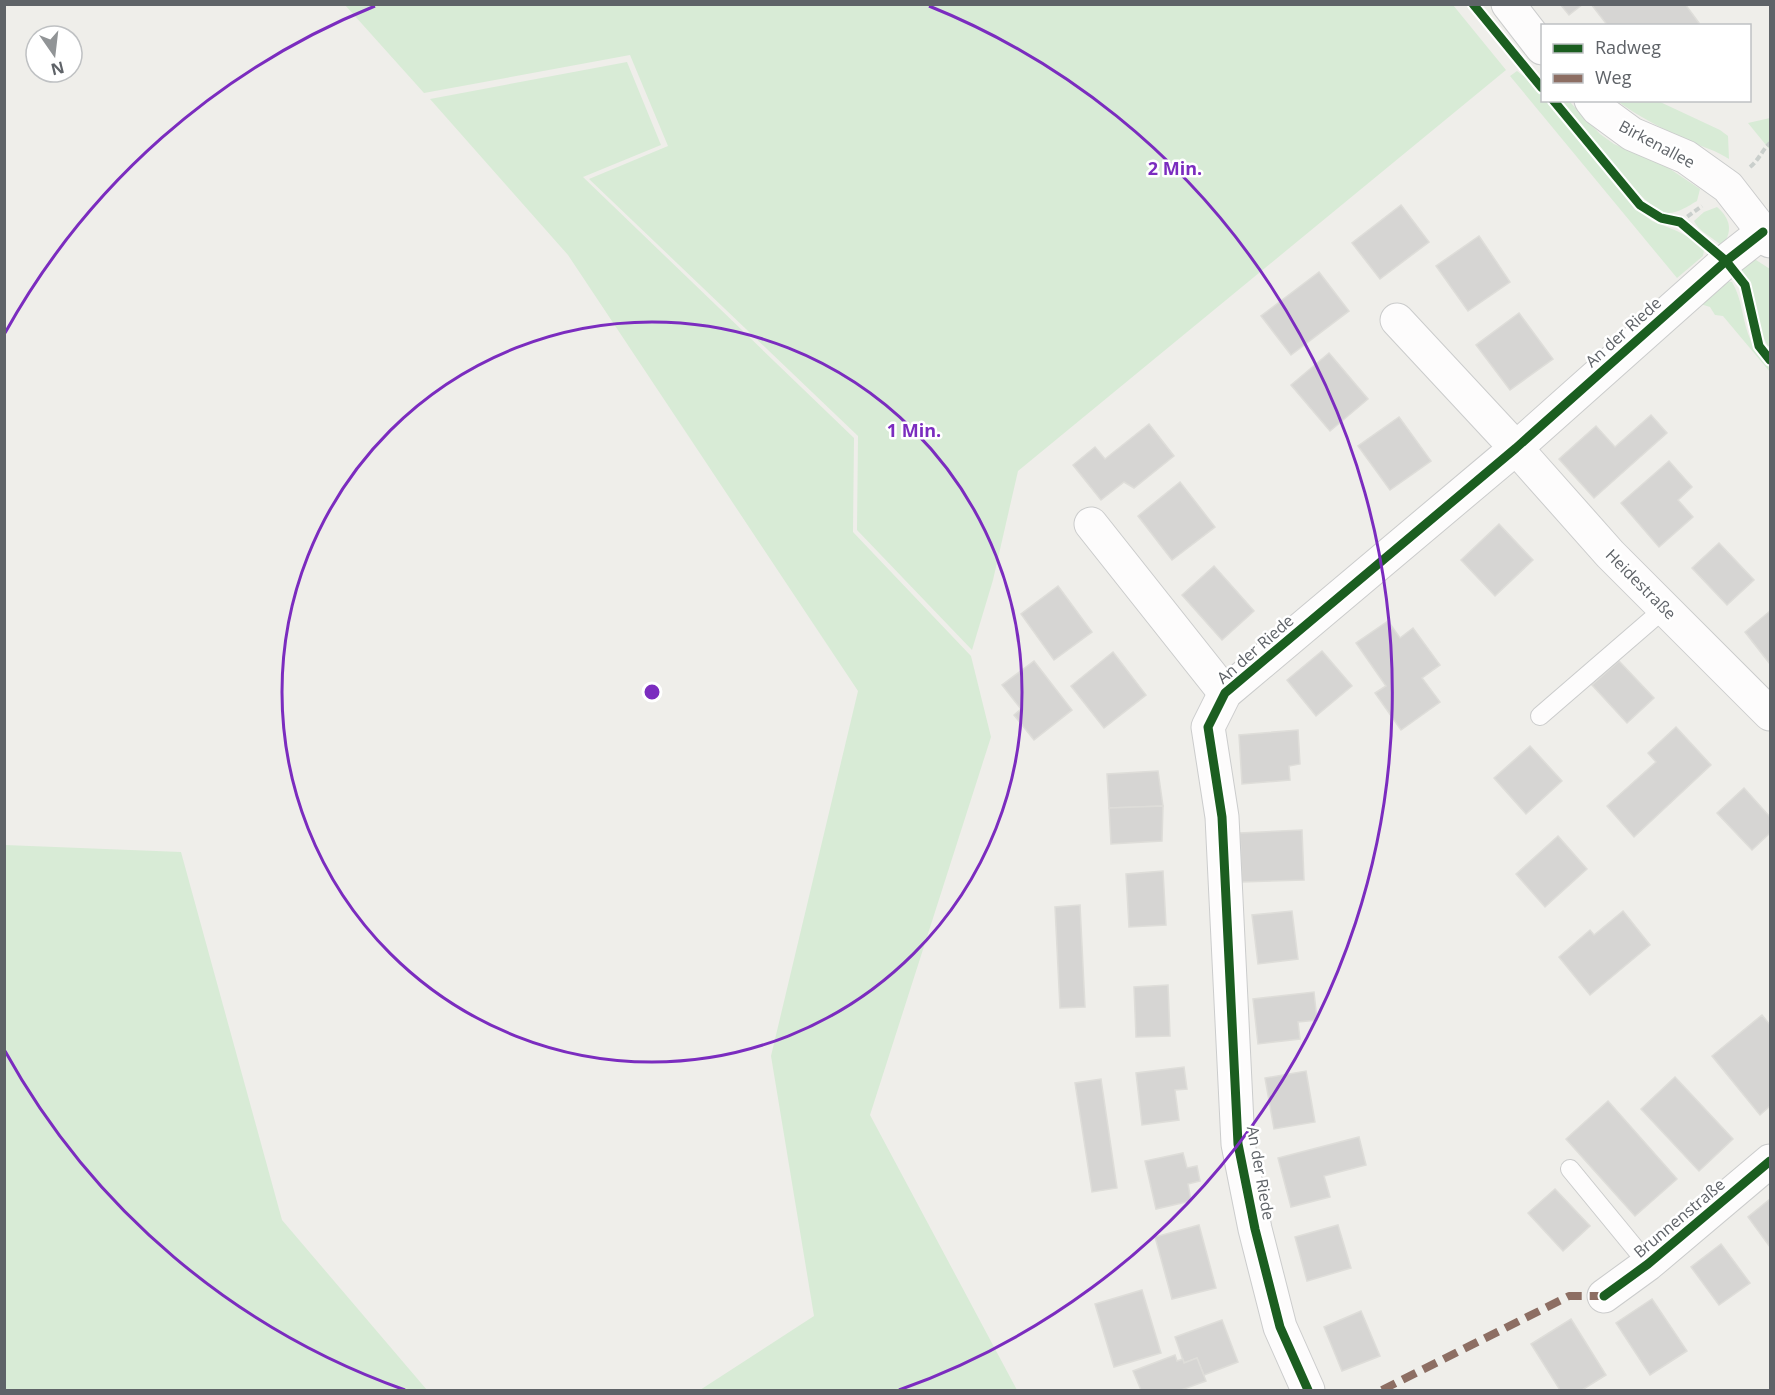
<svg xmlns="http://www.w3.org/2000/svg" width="1775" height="1395" viewBox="0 0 1775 1395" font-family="'Open Sans',sans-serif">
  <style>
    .green { fill: #d8ebd6 }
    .building { fill: #d6d5d3; stroke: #deddd9; stroke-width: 1.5 }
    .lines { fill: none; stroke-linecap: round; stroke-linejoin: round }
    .service-casing { stroke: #cbcccc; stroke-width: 20 }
    .minor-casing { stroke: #cbcccc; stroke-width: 35 }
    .tertiary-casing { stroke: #cbcccc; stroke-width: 35 }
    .path { stroke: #cacfcc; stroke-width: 4; stroke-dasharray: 6 3; stroke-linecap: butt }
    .service { stroke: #fdfcfc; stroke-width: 18 }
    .minor { stroke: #fdfcfc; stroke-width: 33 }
    .tertiary { stroke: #fdfcfc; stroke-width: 33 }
    .quiet { stroke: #8d6e63; stroke-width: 8; stroke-dasharray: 15 8; stroke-linecap: butt }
    .cycleway-casing { stroke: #fff; stroke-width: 13 }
    .cycleway { stroke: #1b5e20; stroke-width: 9 }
    .ring { fill: none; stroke: #7b2cbf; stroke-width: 3 }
    .labels { text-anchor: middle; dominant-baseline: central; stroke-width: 5; stroke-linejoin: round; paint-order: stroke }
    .street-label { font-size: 16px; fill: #5f6368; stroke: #fff }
    .centre { fill: #7b2cbf; stroke: #fff; stroke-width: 3 }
    .ring-label { font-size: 18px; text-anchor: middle; font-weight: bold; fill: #7b2cbf; stroke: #fff; stroke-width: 5; stroke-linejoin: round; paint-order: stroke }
  </style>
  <rect width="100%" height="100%" fill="#efeeea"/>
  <g class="green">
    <polygon points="345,5 1453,5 1506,70 1018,471 993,580 972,650 857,530 858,436 589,179 668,146 630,55 424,93"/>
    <polygon points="627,62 661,145 583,177 854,438 853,532 971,656 991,737 870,1115 1017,1390 700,1390 814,1316 771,1056 858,691 568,255 430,99"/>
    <path d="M1517,71C1526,78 1542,88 1542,100L1547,101L1644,215L1652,221L1677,231L1692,239L1704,250L1703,256L1677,278L1510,76Z"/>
    <path d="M1557,101H1569L1600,134L1614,144L1667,167L1700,189L1697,201C1688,206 1677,214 1667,213C1645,211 1575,121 1557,101Z"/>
    <path d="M1617,101H1658L1720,130L1728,136L1729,159C1715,150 1706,148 1691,142C1665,130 1639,117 1617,101Z"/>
    <polygon points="1770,118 1770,150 1748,123"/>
    <path d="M1717,207C1731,219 1733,232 1722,246C1714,238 1698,231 1694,221L1704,212Z"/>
    <polygon points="1747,260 1756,260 1770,269 1770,346 1768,346 1763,337 1753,292 1737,266"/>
    <path d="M1723,281L1732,282C1743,300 1742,322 1751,341C1756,353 1770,359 1770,372L1723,316L1715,315L1710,307L1697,303Z"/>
    <polygon points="5,845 181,852 282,1220 427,1390 5,1390"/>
  </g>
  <g class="building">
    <polygon points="1560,4 1583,4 1569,15"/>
    <polygon points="1591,4 1685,4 1699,23 1696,26 1608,26"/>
    <polygon points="1401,205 1429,242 1380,279 1352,243"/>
    <polygon points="1479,236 1510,282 1468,311 1436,266"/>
    <polygon points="1319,272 1349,311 1291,355 1261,316"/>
    <polygon points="1519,313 1553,359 1510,390 1476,345"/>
    <polygon points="1329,353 1368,399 1330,431 1291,385"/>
    <polygon points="1651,415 1667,433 1594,498 1559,459 1596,426 1615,447"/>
    <polygon points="1399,417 1431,461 1390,490 1358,446"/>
    <polygon points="1149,424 1174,456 1134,488 1124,482 1101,500 1073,465 1095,447 1105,459"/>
    <polygon points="1669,461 1692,487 1678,500 1693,517 1659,547 1621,503"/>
    <polygon points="1180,482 1215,527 1172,560 1138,516"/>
    <polygon points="1499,524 1533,560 1495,596 1461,560"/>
    <polygon points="1719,543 1754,580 1727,605 1692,568"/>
    <polygon points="1214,566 1254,611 1222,640 1182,595"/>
    <polygon points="1058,586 1092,632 1054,660 1021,614"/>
    <polygon points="1770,611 1770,664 1745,632"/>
    <polygon points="1388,621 1400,638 1413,628 1440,665 1422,678 1440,702 1401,730 1375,693 1386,686 1356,643"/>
    <polygon points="1322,651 1352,686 1316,716 1287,680"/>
    <polygon points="1113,652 1146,695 1104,728 1071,686"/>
    <polygon points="1034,661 1072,710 1034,740 1014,715 1021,709 1002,685"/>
    <polygon points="1619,661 1654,698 1627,723 1592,685"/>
    <polygon points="1676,727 1711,765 1634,837 1607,806 1656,762 1648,753"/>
    <polygon points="1298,730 1300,764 1289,766 1290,780 1242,784 1239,735"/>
    <polygon points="1530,746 1562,781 1526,814 1494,778"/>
    <polygon points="1158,771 1163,806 1109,808 1107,774"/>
    <polygon points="1744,788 1770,817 1770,833 1752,850 1717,813"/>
    <polygon points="1163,806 1162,841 1111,844 1109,808"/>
    <polygon points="1302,830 1304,880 1242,882 1240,833"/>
    <polygon points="1558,836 1587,869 1545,907 1516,874"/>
    <polygon points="1163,871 1166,925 1129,927 1126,874"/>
    <polygon points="1080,905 1085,1007 1060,1008 1055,907"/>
    <polygon points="1292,911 1298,959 1258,964 1252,915"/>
    <polygon points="1623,911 1650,945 1590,995 1559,957 1590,930 1594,935"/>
    <polygon points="1168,985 1170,1036 1136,1037 1134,987"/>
    <polygon points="1314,992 1317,1020 1298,1022 1300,1039 1258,1044 1253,999"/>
    <polygon points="1762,1015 1770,1025 1770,1106 1760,1115 1712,1056"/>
    <polygon points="1184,1067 1187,1089 1175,1090 1179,1120 1142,1125 1136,1073"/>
    <polygon points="1306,1071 1315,1122 1274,1129 1265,1078"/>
    <polygon points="1675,1077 1733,1139 1699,1171 1641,1109"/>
    <polygon points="1101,1079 1117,1188 1092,1192 1075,1083"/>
    <polygon points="1608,1101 1677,1179 1635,1216 1566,1139"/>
    <polygon points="1359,1137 1366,1165 1324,1176 1330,1197 1291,1207 1278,1158"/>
    <polygon points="1183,1153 1187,1168 1197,1166 1200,1181 1188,1184 1191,1201 1156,1209 1145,1161"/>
    <polygon points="1555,1189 1590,1226 1563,1251 1528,1213"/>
    <polygon points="1770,1199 1770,1247 1748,1217"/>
    <polygon points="1199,1225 1216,1288 1172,1299 1155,1237"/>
    <polygon points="1338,1225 1351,1268 1307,1281 1295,1237"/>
    <polygon points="1721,1244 1750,1283 1719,1305 1691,1267"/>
    <polygon points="1142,1290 1161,1353 1114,1367 1095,1304"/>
    <polygon points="1652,1299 1687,1351 1650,1375 1616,1323"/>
    <polygon points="1361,1311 1380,1356 1342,1371 1324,1327"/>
    <polygon points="1571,1319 1606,1375 1582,1390 1560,1390 1531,1344"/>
    <polygon points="1222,1320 1238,1362 1204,1375 1197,1358 1184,1363 1175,1337"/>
    <polygon points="1175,1355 1177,1361 1183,1359 1184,1363 1197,1358 1206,1381 1181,1390 1141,1390 1133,1371"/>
  </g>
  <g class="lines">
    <g class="service-casing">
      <g id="service">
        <polyline points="1540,716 1665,608"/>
        <polyline points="1570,1169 1648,1264"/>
      </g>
    </g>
    <g class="minor-casing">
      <g id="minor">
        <polyline points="1397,320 1516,448 1610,554 1770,714"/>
        <polyline points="1091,524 1225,693"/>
        <polyline points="1604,1296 1648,1264 1770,1161"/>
        <polyline points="1308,1390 1280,1327 1255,1229 1238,1144 1222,817 1208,727 1225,693 1516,448 1726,261 1763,232"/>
      </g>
    </g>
    <g class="tertiary-casing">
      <g id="tertiary">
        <polyline points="1508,4 1542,48"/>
        <polyline points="1591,100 1598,109 1632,134 1686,157 1728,187 1770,241"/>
      </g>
    </g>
    <g class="path">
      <path d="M1750,167C1759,160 1762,150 1770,143"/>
      <polyline points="1680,222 1702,206"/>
    </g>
    <use href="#service" class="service"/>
    <use href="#minor" class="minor"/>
    <use href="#tertiary" class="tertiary"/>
    <polyline class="quiet" points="1382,1390 1569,1296 1604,1296"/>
    <g class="cycleway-casing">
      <g id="cycleway">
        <polyline points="1473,4 1542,88"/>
        <polyline points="1553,100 1640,205 1661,218 1680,222 1726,261 1745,285 1759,346 1770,360"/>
        <polyline points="1604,1296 1648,1264 1770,1161"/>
        <polyline points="1308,1390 1280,1327 1255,1229 1238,1144 1222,817 1208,727 1225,693 1516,448 1726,261 1763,232"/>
      </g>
    </g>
    <use href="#cycleway" class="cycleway"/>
  </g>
  <g class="ring">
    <circle cx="652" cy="692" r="370"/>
    <path d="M405 1390A740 740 0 0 1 5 1051M5 333A740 740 0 0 1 375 6M929 6A740 740 0 0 1 899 1390"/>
  </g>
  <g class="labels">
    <g class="street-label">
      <text transform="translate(1657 144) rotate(28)">Birkenallee</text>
      <text transform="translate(1623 332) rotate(-42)">An der Riede</text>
      <text transform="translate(1641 584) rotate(45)">Heidestraße</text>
      <text transform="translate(1255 649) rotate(-41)">An der Riede</text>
      <text transform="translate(1261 1173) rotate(80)">An der Riede</text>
      <text transform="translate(1679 1218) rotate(-40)">Brunnenstraße</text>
    </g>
  </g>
  <circle cx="652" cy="692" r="9" class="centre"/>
  <g class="ring-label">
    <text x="1175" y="175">2 Min.</text>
    <text x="914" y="437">1 Min.</text>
  </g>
  <rect width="1775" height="1395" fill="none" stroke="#5f6368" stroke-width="12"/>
  <rect x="1541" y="24" width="210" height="78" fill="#ffffff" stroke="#bfc1c3" stroke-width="1.5"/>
  <rect x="1553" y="44" width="30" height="9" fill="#1b5e20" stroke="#bfc1c3" stroke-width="1.5"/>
  <text x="1595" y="54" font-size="18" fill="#5f6368">Radweg</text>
  <rect x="1553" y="74" width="30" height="9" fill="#8d6e63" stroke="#bfc1c3" stroke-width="1.5"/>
  <text x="1595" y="84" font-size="18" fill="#5f6368">Weg</text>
  <g transform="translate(54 54) rotate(166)"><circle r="28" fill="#ffffff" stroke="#bfc1c3" stroke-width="1.5"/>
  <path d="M0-4.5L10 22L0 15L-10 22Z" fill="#919496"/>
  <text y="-9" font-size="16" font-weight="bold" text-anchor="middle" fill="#5f6368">N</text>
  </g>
</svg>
